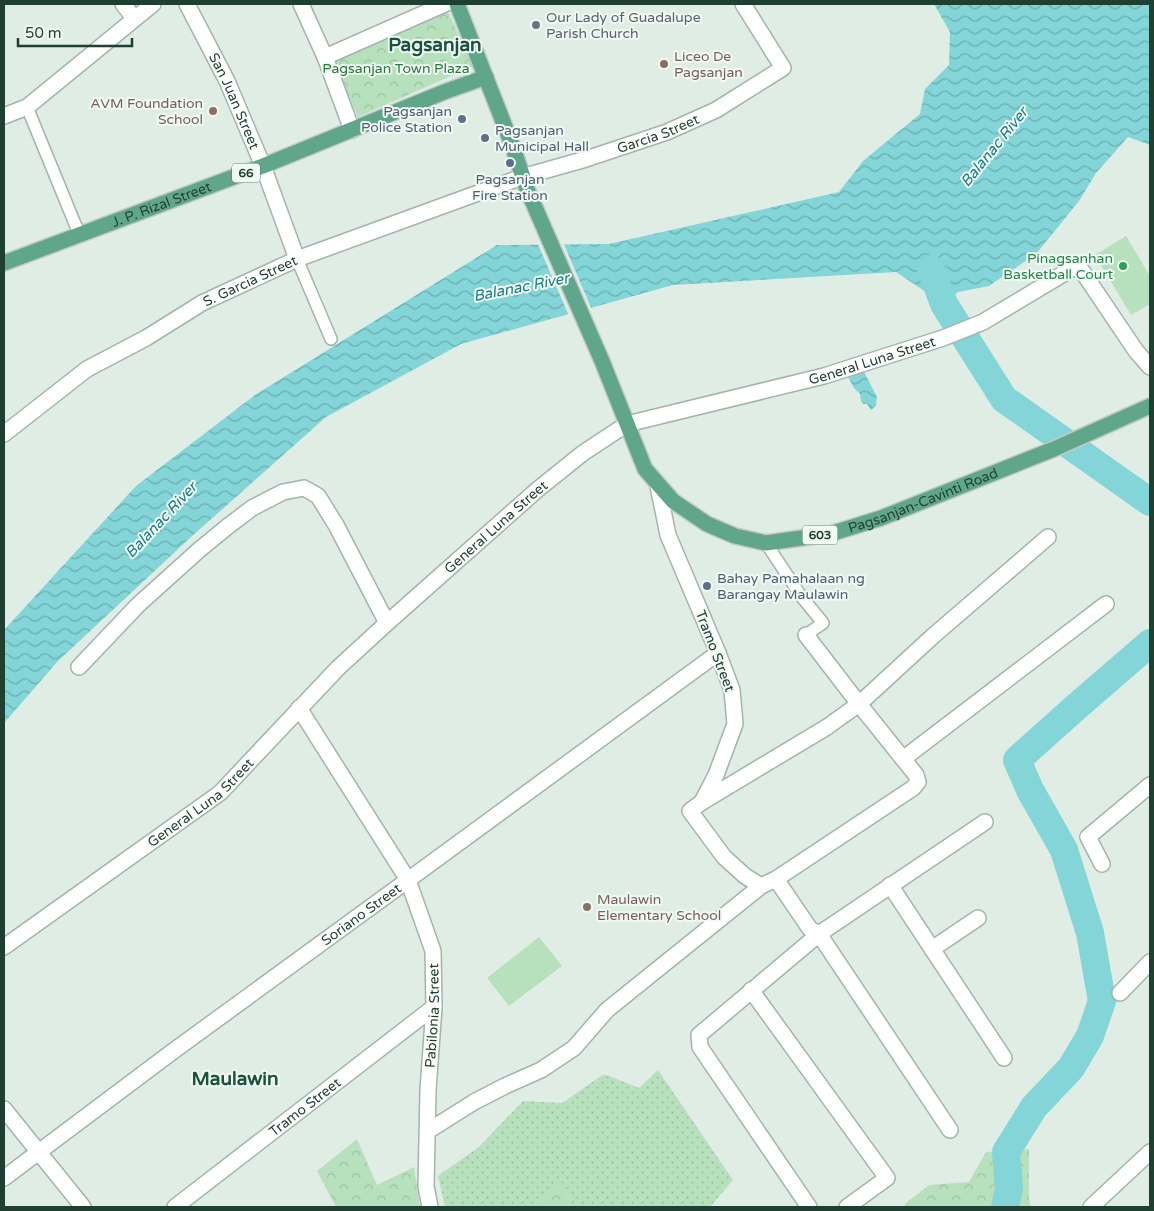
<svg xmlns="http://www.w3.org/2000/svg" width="1154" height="1211" viewBox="0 0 1154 1211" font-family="'Varela Round',sans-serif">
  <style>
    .grass { fill: url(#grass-dots) }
    .forest { fill: url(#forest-crowns) }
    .garden { fill: #b7e0bd }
    .water { fill: url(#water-waves) }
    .pier { fill: #e0ede5 }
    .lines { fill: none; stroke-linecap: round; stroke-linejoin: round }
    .river { stroke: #83d5d7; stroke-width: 28 }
    .pedestrian-casing { stroke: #a2b5ac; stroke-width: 14 }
    .minor-casing { stroke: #a2b5ac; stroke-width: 18 }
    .tertiary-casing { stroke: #a2b5ac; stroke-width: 18 }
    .primary-casing { stroke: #c0c9c6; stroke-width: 18 }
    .pedestrian { stroke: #fff; stroke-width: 11 }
    .minor { stroke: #fff; stroke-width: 15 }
    .tertiary { stroke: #fff; stroke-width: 15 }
    .primary { stroke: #60a68b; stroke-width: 15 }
    .worship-dot { fill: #6b7280; stroke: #f1f9f4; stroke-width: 2 }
    .education-dot { fill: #8d6e63; stroke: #f1f9f4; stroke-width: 2 }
    .service-dot { fill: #5c6f8a; stroke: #f1f9f4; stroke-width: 2 }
    .leisure-dot { fill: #2e9e5b; stroke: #f1f9f4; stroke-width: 2 }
    .labels { text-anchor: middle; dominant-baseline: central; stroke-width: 4; stroke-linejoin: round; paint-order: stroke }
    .shield { fill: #f1f9f4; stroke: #5e776c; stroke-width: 1 }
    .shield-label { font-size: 12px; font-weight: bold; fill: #1f3f32 }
    .worship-label { font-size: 14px; fill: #5b616d; stroke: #f1f9f4; text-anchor: start }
    .education-label { font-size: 14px; fill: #785e54; stroke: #f1f9f4; text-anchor: start }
    .park-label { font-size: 14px; fill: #26793b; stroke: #f1f9f4 }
    .street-label { font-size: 14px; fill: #1f3f32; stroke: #f1f9f4 }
    .service-label { font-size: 14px; fill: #4e5e75; stroke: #f1f9f4; text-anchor: start }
    .leisure-label { font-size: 14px; fill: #27864d; stroke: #f1f9f4; text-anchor: end }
    .water-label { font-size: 15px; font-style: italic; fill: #147c80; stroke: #f1f9f4 }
    .district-label { font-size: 19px; font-weight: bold; fill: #19523d; stroke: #f1f9f4 }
  </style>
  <defs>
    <pattern id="grass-dots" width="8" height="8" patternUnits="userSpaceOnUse" patternTransform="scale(1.25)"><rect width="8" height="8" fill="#b7e0bd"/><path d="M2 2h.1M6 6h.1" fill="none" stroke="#9dc1a3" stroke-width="1.8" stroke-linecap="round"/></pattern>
    <pattern id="forest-crowns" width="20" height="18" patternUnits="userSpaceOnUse" patternTransform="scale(1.25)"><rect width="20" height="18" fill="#b7e0bd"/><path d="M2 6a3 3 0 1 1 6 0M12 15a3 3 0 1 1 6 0" fill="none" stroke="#9dc1a3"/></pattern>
    <pattern id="water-waves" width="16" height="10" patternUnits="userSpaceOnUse" patternTransform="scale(1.25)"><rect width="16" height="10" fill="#83d5d7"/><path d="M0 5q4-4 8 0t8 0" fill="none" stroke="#6baeaf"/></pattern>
  </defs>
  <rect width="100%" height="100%" fill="#e0ede5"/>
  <polygon class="grass" points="658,1070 733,1180 710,1207 573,1207 562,1183 530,1207 445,1207 438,1176 479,1147 523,1101 562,1103 604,1074 639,1088"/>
  <g class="forest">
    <polygon points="448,12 474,66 358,117 333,63"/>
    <polygon points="357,1139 377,1185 414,1167 420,1207 336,1207 317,1171"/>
    <polygon points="1029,1149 1029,1197 1031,1207 904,1207 906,1203 929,1185 969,1182 986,1152"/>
    <polygon points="562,1182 573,1207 530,1207"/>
  </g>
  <g class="garden">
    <polygon points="1126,236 1150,276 1150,304 1131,315 1095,255"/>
    <polygon points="539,937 562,966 509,1006 487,978"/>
  </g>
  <g class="water">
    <polygon points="934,4 1145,4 1150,6 1150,145 1128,137 1096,173 1079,201 1036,254 989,286 958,292 944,304 896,272 673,285 461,344 326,417 191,537 58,661 4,723 4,630 136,486 255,395 497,245 609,244 839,192 863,161 920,114 925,89 949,65 950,32"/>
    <polygon points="863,370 877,397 876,406 871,410 867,404 863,404 861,401 860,394 854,388 848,377"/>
  </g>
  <polygon class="pier" points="537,242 563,242 592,310 569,316"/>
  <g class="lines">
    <g class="river">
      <polyline points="931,269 944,304 1004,399 1150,502"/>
      <polyline points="1005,1207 1009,1188 1006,1152 1034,1107 1071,1068 1090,1036 1102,1001 1090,933 1064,850 1030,790 1017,760 1075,708 1150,643"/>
    </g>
    <g class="pedestrian-casing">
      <g id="pedestrian">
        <polyline points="27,107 80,236"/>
        <polyline points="297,259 331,339"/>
        <polyline points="766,543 801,596 823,623 806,635"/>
      </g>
    </g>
    <g class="minor-casing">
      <g id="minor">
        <polyline points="123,4 134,18"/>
        <path id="s1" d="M187,4L227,81L263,166L297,259"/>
        <polyline points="301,4 325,57 352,130"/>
        <polyline points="325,57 445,4"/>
        <polyline points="4,116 27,107 153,4"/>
        <path id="s2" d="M4,434L87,369L146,338L202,303L297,259L522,177L586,159L667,132L716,110L783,68L743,4"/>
        <polyline points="718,653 732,690 735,724 716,775 702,802 690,811 724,857 745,876 761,886 776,879 913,788 918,782 916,775 859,704 806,635"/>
        <polyline points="79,667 138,605 199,550 227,527 252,508 283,492 304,488 318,496 336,525 387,623"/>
        <polyline points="903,759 1106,604"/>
        <polyline points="702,802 827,727 859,704 933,636 1048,537"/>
        <polyline points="1102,864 1088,837 1150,785"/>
        <polyline points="776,879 810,929 819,934 950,1130"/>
        <polyline points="890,885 1004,1058"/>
        <path id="s3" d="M4,947L220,793L338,668L387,623L537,490L583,453L627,424L824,376L943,338L983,322L1078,265L1136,351L1150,367"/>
        <polyline points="932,949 978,918"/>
        <polyline points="751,990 887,1178 847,1207"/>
        <polyline points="1120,993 1150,962"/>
        <polyline points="4,1109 83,1207"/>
        <polyline points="428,1131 474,1102 505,1086 541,1070 574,1048 607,1010 761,886"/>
        <path id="s4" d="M4,1178L172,1052L408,880L299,708"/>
        <path id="s5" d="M175,1207L434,1007"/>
        <polyline points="809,1207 700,1047 699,1035 819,934 985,822"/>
        <polyline points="1091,1207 1150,1152"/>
      </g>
    </g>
    <g class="tertiary-casing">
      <g id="tertiary">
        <path id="s6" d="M430,1207L426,1186L428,1090L434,1007L433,951L408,880L718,653L668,535L658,486"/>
      </g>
    </g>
    <g class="primary-casing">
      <g id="primary">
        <path id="s7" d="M457,4L511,142L527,189L602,361L645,469L673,501L707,524L735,536L766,543L830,534L881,518L1054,449L1150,406"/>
        <path id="s8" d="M4,263L263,166L444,92L486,77"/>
      </g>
    </g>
    <use href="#pedestrian" class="pedestrian"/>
    <use href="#minor" class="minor"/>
    <use href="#tertiary" class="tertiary"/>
    <use href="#primary" class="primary"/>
  </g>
  <circle class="worship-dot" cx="536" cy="25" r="5"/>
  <g class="education-dot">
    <circle cx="664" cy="64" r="5"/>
    <circle cx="213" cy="111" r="5"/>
    <circle cx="587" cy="907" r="5"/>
  </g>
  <g class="service-dot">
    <circle cx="462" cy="119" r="5"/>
    <circle cx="485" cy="138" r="5"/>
    <circle cx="510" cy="163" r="5"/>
    <circle cx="707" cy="586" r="5"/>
  </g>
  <circle class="leisure-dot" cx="1123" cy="266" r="5"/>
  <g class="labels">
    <g class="shield">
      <rect x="232" y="163.5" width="28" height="19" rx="4"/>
      <rect x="802.5" y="525.5" width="35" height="19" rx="4"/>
    </g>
    <g class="shield-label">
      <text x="246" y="173">66</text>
      <text x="820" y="535">603</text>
    </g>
    <g class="worship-label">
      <text x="546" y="17">Our Lady of Guadalupe<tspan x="546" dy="16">Parish Church</tspan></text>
    </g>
    <g class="education-label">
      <text x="674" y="56">Liceo De<tspan x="674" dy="16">Pagsanjan</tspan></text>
      <text x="203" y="103" text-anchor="end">AVM Foundation<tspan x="203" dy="16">School</tspan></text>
      <text x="597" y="899">Maulawin<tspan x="597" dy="16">Elementary School</tspan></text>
    </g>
    <g class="park-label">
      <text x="396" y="68">Pagsanjan Town Plaza</text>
    </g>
    <g class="street-label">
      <text stroke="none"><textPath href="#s1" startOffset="108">San Juan Street</textPath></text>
      <text stroke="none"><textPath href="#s2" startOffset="725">Garcia Street</textPath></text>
      <text stroke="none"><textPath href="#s8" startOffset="168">J. P. Rizal Street</textPath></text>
      <text stroke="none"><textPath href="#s2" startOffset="291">S. Garcia Street</textPath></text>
      <text stroke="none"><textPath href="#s3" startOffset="1069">General Luna Street</textPath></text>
      <text stroke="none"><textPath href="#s7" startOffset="811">Pagsanjan-Cavinti Road</textPath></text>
      <text stroke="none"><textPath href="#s3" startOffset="649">General Luna Street</textPath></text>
      <text transform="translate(715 651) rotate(69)">Tramo Street</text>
      <text stroke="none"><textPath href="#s3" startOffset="244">General Luna Street</textPath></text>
      <text stroke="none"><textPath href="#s4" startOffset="444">Soriano Street</textPath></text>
      <text stroke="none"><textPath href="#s6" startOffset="192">Pabilonia Street</textPath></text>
      <text stroke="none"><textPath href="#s5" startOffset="164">Tramo Street</textPath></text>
    </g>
    <g class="service-label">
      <text x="452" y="111" text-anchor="end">Pagsanjan<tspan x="452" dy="16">Police Station</tspan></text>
      <text x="495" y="130">Pagsanjan<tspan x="495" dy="16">Municipal Hall</tspan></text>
      <text x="510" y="179" text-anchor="middle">Pagsanjan<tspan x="510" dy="16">Fire Station</tspan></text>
      <text x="717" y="578">Bahay Pamahalaan ng<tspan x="717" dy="16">Barangay Maulawin</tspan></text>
    </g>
    <g class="leisure-label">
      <text x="1113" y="258">Pinagsanhan<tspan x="1113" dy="16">Basketball Court</tspan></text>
    </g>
    <g class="water-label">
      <text transform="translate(994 147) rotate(-51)">Balanac River</text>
      <text transform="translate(521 287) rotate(-11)">Balanac River</text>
      <text transform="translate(161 520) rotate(-47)">Balanac River</text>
    </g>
    <g class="district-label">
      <text x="435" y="45">Pagsanjan</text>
      <text x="235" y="1079">Maulawin</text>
    </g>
  </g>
  <rect width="1154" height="1211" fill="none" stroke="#1f3f32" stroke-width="10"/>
  <path d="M18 38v8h114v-8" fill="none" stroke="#1f3f32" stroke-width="2.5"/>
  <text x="25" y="38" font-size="15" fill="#1f3f32" stroke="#f1f9f4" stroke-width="4" paint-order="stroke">50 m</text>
</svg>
